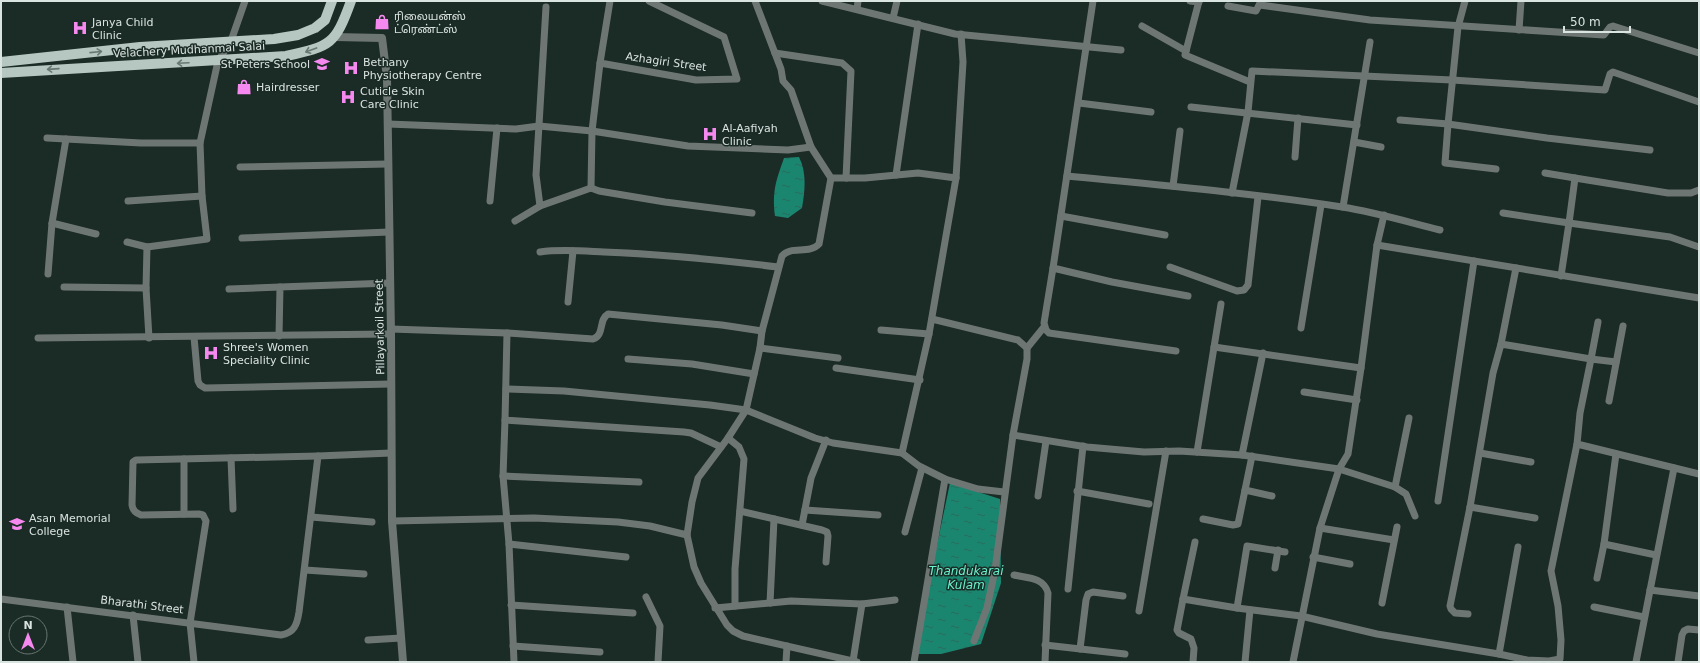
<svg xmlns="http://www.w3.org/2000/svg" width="1700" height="663" viewBox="0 0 1700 663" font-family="'DejaVu Sans','Noto Sans Tamil',sans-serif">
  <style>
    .water { fill: url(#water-ripples) }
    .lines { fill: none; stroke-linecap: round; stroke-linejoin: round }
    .minor { stroke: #6e7674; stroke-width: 7 }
    .tertiary { stroke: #6e7674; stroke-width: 8 }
    .primary { stroke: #b6c7c1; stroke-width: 10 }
    .oneway { stroke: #687974 }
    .labels { text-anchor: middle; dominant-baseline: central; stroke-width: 3; stroke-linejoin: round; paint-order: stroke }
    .poi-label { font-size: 11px; fill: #d9e3e0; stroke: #1b2b26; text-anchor: start }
    .street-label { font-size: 11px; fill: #d9e3e0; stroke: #1b2b26 }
    .water-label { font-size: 12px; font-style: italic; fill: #6af2cf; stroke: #1b2b26 }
  </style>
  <defs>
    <pattern id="water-ripples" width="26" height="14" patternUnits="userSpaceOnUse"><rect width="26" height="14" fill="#1a866f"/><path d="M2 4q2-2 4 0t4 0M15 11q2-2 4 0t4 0" fill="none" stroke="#2a6c5d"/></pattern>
  </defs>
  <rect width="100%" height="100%" fill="#1b2b26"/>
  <g class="water">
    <path d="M799,157C807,173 805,191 802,208L788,218L775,216C772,191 776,181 784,158Z"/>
    <polygon points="950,483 1000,499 1001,583 981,644 941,654 919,654 917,640"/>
  </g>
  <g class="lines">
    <g class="minor">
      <polyline points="610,1 600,63 696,80 737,79 724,37 649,1"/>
      <path d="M755,1L781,69L783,81L791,90L811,147L831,178L819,244C809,255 791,245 782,256L762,331L760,348L746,410L728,438L698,478L692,502L687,535L694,567L701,583L727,625L733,631L743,636L857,662"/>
      <polyline points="822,1 955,34 1121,50"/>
      <polyline points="1190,1 1199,2"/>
      <polyline points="1199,1 1185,55 1250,82"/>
      <polyline points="1465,1 1458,27 1448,124 1547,138 1650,150"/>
      <polyline points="1260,5 1370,20 1604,35 1610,27 1613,26 1699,53"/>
      <polyline points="1228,6 1256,11 1261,1"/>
      <polyline points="857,9 858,1"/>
      <polyline points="893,18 897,1"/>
      <polyline points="1142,26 1186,51"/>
      <polyline points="1519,30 1521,1"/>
      <polyline points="775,53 842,63 851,71 846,178"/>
      <polyline points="1079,103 1151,112"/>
      <polyline points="1191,107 1357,125"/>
      <polyline points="1400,120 1448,124 1445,163 1496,169"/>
      <polyline points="388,124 516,129 539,126 592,131 688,146 788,150 811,147"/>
      <polyline points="47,138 141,143 200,143 218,61 231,41 245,1"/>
      <polyline points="1354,142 1381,147"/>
      <polyline points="1295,157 1298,118"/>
      <polyline points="240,167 388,164"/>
      <polyline points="896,175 918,24"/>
      <path d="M1067,176C1159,185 1251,193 1342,207C1375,212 1408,222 1440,230"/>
      <polyline points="831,178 865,178 918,173 956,178 929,334 902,453"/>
      <polyline points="956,178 963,62 961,34"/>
      <polyline points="1575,178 1668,193 1691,193 1699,190"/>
      <polyline points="1173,186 1180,131"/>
      <polyline points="591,188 592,131 600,63"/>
      <polyline points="1232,193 1248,112 1252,71 1452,80 1605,90 1610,74 1613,72 1699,102"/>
      <polyline points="128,201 202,196"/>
      <polyline points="490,201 497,128"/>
      <polyline points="540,206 591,188 599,191 665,202 752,213"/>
      <polyline points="1343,207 1370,42"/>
      <polyline points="1503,213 1569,223 1575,178 1545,173"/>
      <polyline points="1061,216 1165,235"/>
      <polyline points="515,221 540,206 536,175 546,7"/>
      <polyline points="52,223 96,234"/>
      <polyline points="242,238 389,232"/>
      <polyline points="127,242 147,247 207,239 202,196 200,143"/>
      <polyline points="1377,245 1699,298"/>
      <polyline points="147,247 146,288 149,338"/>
      <path d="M540,252C561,249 583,251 604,252C663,254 720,260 778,267"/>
      <polyline points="1170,267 1237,291 1244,290 1248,285 1258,197"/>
      <polyline points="1053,268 1093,1"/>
      <polyline points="48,274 52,223 66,139"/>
      <polyline points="1561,276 1569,223 1670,237 1699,247"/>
      <polyline points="64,287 146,288"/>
      <polyline points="229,289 280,287"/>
      <polyline points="568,302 573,251"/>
      <polyline points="932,319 1018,340 1027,348 1027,359 1013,435 995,570 987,608 974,641"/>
      <polyline points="1598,322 1591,359 1616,362"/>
      <polyline points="1301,328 1321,205"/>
      <path d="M391,329L507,333L593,339C605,335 598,320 608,314L722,325L762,331"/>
      <polyline points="881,330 929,334"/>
      <polyline points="507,333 505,420 684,432 691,433 721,447"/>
      <polyline points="279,336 280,287 390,283"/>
      <polyline points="194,337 198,381 200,385 205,388 391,384"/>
      <polyline points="38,338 391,334"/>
      <polyline points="1501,344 1516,268"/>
      <polyline points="1214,347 1361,368"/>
      <polyline points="760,348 838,358"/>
      <polyline points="1027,348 1044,327"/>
      <polyline points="1176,351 1049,333 1046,330 1044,323 1053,268 1112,282 1188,296"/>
      <polyline points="628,359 692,364 754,374"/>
      <polyline points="836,368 920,380"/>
      <polyline points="506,389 564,391 710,405 746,410 815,438 833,443 902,453 919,466 945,479 978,489 1004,492"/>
      <polyline points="1304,392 1357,400"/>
      <polyline points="1609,401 1623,326"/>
      <polyline points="505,420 503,476 509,544 514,662"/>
      <polyline points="1013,435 1087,447 1144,452 1179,451 1242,455 1339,469 1395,487 1406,494 1415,516"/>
      <polyline points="728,438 739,447 744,459 735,569 735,606"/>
      <polyline points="1577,444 1699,474"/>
      <polyline points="1197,452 1221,304"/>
      <polyline points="1480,453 1531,462"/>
      <polyline points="1242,455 1263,353"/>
      <polyline points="231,458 233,509"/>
      <polyline points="503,476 639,482"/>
      <polyline points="1395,487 1409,418"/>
      <polyline points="1245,490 1272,496"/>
      <polyline points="1077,491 1149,504"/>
      <polyline points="1038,496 1046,441"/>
      <polyline points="1438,501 1474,261"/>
      <polyline points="1470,507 1535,518"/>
      <polyline points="805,510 878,515"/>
      <polyline points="740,511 822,530 827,532 828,536 826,562"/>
      <polyline points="184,514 184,459"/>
      <polyline points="311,517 372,522"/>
      <polyline points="1203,519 1233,525 1238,524 1252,456"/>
      <polyline points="392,521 534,518 618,522 650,526 687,535"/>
      <polyline points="802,525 811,478 826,440"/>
      <polyline points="1320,528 1394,540"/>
      <polyline points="905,532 922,468"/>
      <polyline points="1195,542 1183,599 1237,608"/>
      <polyline points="509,544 626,557"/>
      <polyline points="1604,544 1656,555"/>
      <polyline points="1285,552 1247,546 1237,608 1301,616 1377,634 1499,654 1527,660 1549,661 1560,659 1561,640 1558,606 1551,571 1577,444 1580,413 1591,359 1501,344 1493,373 1470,507 1450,606 1451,609 1455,613 1468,614"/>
      <polyline points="1313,557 1350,564"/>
      <polyline points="1275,568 1278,550"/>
      <polyline points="305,570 364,574"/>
      <path d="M1014,575C1027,578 1044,577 1048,593L1045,662"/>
      <polyline points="1597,578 1604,544 1616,454"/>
      <polyline points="1068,589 1083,446"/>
      <polyline points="1650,590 1699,596"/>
      <polyline points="646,597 660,626 658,662"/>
      <path d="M1,599L281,635C294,633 297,625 299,612L318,456L391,453"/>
      <polyline points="1183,599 1177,630 1179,633 1191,639 1194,648 1193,662"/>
      <polyline points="770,603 774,519"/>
      <polyline points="1382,603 1397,527"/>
      <polyline points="511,605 633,613"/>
      <polyline points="67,607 73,662"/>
      <polyline points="1594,607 1644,617"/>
      <polyline points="715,608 791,601 862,604 895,600"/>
      <polyline points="1139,611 1166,451"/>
      <polyline points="133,615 138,662"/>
      <polyline points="368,640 401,638"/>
      <polyline points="1045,645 1125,654"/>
      <polyline points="513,646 600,652"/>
      <polyline points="1080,649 1086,600 1088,594 1093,592 1123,596"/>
      <polyline points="1499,654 1518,547"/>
      <polyline points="853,661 862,604"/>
      <path d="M194,662L190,623L206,521L203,515L199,514L141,515C136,513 133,511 132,505L133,462L136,460L318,456"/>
      <polyline points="786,662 787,646"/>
      <polyline points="914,662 945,479"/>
      <polyline points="1245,662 1250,610"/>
      <polyline points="1293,662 1320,528 1339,469 1348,454 1361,368 1377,245 1384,215"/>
      <polyline points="1636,662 1674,468"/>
      <polyline points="1678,662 1682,635 1684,631 1688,629 1699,630"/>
    </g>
    <polyline class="tertiary" points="335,37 382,38 387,78 391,334 392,521 403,662"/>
    <g class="primary">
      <polyline points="1,62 140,47 274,39 298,35 315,28 325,20 332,1"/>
      <path d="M1,73L286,56C331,46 335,45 351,1"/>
    </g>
  </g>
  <defs><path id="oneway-shaft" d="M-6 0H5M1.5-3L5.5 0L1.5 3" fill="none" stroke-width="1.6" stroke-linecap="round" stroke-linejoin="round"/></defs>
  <g class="oneway">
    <use href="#oneway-shaft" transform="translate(311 50) rotate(160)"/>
    <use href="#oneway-shaft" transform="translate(96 52) rotate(-6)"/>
    <use href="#oneway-shaft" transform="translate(183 63) rotate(177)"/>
    <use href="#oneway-shaft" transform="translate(53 69) rotate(176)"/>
  </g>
  <defs>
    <g id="shop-bare" transform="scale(1.2)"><path d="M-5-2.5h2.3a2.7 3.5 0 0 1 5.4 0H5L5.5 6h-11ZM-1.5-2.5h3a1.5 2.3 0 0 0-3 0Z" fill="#f589ef" stroke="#1b2b26" stroke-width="2.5" paint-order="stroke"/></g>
    <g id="hospital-bare" transform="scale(1.2)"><path d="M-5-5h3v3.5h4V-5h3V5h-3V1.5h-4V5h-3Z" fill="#f589ef" stroke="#1b2b26" stroke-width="2.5" paint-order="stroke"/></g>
    <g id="school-bare" transform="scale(1.2)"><path d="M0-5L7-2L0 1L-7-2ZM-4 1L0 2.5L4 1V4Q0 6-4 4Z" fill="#f589ef" stroke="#1b2b26" stroke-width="2.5" paint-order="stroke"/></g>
  </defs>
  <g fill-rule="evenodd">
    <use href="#shop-bare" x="382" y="22"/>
    <use href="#hospital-bare" x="80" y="28"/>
    <use href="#school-bare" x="322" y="64"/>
    <use href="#hospital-bare" x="351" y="68"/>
    <use href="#shop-bare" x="244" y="87"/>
    <use href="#hospital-bare" x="348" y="97"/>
    <use href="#hospital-bare" x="710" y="134"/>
    <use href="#hospital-bare" x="211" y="353"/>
    <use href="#school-bare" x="17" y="524"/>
  </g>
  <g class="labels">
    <g class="poi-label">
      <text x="394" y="16">ரிலையன்ஸ்<tspan x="394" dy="13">ட்ரெண்ட்ஸ்</tspan></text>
      <text x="92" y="22">Janya Child<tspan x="92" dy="13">Clinic</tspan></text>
      <text x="363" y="62">Bethany<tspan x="363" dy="13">Physiotherapy Centre</tspan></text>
      <text x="310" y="64" text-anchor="end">St Peters School</text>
      <text x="256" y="87">Hairdresser</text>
      <text x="360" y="91">Cuticle Skin<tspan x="360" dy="13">Care Clinic</tspan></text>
      <text x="722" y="128">Al-Aafiyah<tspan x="722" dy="13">Clinic</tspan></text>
      <text x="223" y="347">Shree's Women<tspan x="223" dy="13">Speciality Clinic</tspan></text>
      <text x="29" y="518">Asan Memorial<tspan x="29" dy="13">College</tspan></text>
    </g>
    <g class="street-label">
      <text transform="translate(189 50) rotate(-3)">Velachery Mudhanmai Salai</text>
      <text transform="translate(666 62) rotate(8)">Azhagiri Street</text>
      <text transform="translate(380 327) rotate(-91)">Pillayarkoil Street</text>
      <text transform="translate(142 605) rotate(7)">Bharathi Street</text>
    </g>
    <g class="water-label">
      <text x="966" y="571">Thandukarai<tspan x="966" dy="14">Kulam</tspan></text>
    </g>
  </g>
  <rect width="1700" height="663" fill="none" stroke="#d9e3e0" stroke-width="4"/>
  <g transform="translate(28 635)"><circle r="19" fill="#1b2b26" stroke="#677570"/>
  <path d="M0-3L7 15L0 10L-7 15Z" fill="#f589ef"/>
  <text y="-6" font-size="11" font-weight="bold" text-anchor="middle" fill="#d9e3e0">N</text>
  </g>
  <path d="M1564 26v6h66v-6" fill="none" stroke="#d9e3e0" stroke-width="2"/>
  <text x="1570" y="26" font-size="12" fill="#d9e3e0" stroke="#1b2b26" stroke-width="3" paint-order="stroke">50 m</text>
</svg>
